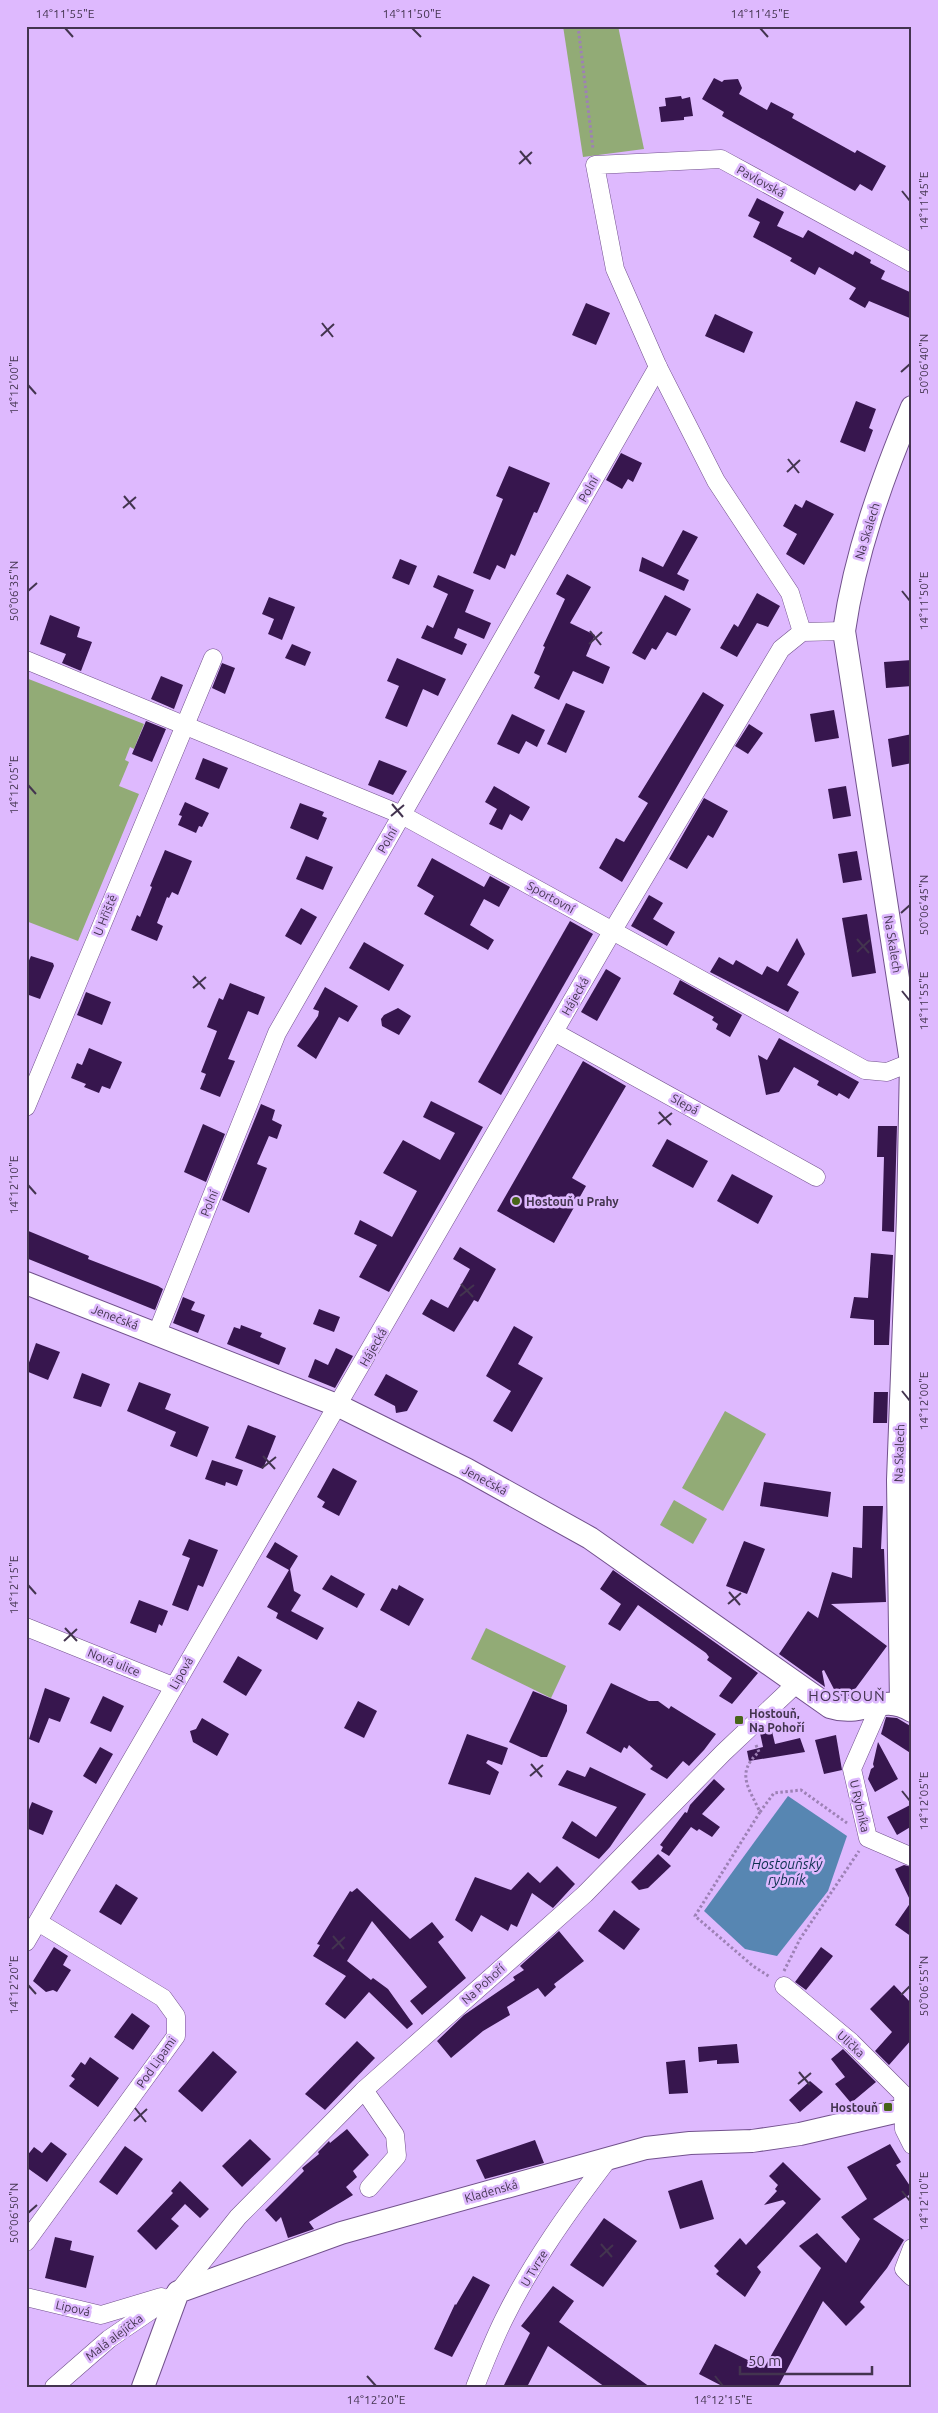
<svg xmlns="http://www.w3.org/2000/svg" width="938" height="2413" viewBox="0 0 938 2413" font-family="Ubuntu,sans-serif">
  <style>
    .green { fill: #92ab76 }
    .water { fill: #5786b2 }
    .building { fill: #37164e }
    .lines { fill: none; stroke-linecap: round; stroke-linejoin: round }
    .minor-casing { stroke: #72518d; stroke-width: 19 }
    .tertiary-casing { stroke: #72518d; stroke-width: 24 }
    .path { stroke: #9d81b5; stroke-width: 3; stroke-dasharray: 2.5 2.5; stroke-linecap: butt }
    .minor { stroke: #fff; stroke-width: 18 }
    .tertiary { stroke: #fff; stroke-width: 22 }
    .ticks { fill: none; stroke: #43344f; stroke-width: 2 }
    .poi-dot { fill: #476418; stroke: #deb9fe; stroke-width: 2 }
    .labels { text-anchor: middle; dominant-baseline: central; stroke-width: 5; stroke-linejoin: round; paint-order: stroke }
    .street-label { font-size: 12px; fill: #43344f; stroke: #deb9fe }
    .poi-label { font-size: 12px; font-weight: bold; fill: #43344f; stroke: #deb9fe; text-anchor: start }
    .water-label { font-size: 14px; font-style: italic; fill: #0c304f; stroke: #deb9fe }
    .quarter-label { font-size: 15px; letter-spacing: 1px; fill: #43344f; stroke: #deb9fe }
    .neatline { fill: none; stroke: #43344f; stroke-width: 2 }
    .ticks-label { font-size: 12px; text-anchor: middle; fill: #43344f }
  </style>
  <rect width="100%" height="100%" fill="#deb9fe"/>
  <g class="green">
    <polygon points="563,26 618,26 644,149 583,157"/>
    <polygon points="26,678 144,724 134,749 130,747 125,760 129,762 119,786 139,794 78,941 26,921"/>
    <polygon points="725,1411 766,1434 723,1511 682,1488"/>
    <polygon points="674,1500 707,1519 693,1544 660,1525"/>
    <polygon points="486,1628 566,1666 551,1698 471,1659"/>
  </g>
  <polygon class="water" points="788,1796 847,1836 828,1891 777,1956 745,1949 704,1911"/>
  <g class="building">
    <polygon points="714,78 722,82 724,80 738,79 742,88 739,94 767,110 771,102 794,114 792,118 855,153 857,150 886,166 872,191 860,184 855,191 722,116 724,112 702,99"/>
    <polygon points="681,96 682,99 690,97 693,116 684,117 684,120 661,122 659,107 666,106 665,98"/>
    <polygon points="757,198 784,212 777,226 803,238 808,230 853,255 855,251 871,260 870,263 885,271 881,279 912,293 912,319 869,301 865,308 849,299 856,288 819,267 815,275 790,261 792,258 753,237 760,222 748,216"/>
    <polygon points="586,303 610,313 596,345 572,335"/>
    <polygon points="715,314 753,332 744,353 705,336"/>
    <polygon points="856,401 876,409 869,428 873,430 865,452 840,442"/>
    <polygon points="621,453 642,463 633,482 628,479 622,489 606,480"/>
    <polygon points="509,466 550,483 537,513 534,512 515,556 511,554 505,569 497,565 490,580 473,573 503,499 496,496"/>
    <polygon points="806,500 834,514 804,565 786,554 797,534 783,526 795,504 802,508"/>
    <polygon points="683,530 698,537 677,574 689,580 684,591 639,571 642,557 663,567"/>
    <polygon points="400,559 417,566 409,585 392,578"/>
    <polygon points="567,574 591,587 570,623 595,635 586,656 610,667 603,684 573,671 559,700 534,688 540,676 534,673 545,647 543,646 565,599 556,594"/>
    <polygon points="438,575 474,590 465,612 491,623 484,639 458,628 454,638 467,644 462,655 421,638 427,625 433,628 448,594 433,587"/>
    <polygon points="757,593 780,606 768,627 757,623 737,657 720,648 734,624 738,627"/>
    <polygon points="665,595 691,609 676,636 667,632 656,650 652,648 645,660 632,653"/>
    <polygon points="269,597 295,607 282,640 268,634 274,619 262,614"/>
    <polygon points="50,615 80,627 77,637 92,642 81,671 62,663 66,654 40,644"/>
    <polygon points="292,644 311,652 305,666 285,658"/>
    <polygon points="397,658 446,679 438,696 423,689 407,727 385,718 399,686 387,681"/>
    <polygon points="912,660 912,686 886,688 884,662"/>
    <polygon points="222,663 235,668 225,694 212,688"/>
    <polygon points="161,676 183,685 174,709 151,699"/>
    <polygon points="703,692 724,705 622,882 599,868 616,838 624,842 648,803 638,797"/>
    <polygon points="566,703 585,711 566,753 547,744"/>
    <polygon points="834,710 839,738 815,742 810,714"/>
    <polygon points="512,714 545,730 537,747 526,741 519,754 497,744"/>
    <polygon points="146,721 166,729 152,762 132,754"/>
    <polygon points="749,724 763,733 748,754 735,746"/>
    <polygon points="912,734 912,763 892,767 888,739"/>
    <polygon points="203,758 228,768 219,789 195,779"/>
    <polygon points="379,760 407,771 393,795 368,785"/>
    <polygon points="494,786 530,807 522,821 510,814 502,830 489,824 497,809 485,802"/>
    <polygon points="846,786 851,816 833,819 828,789"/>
    <polygon points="704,798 728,811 713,838 708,835 687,869 669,859"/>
    <polygon points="185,802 209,813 202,827 199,826 196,833 178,825 182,816 179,815"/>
    <polygon points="300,803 324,812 322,816 327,818 318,840 290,828"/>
    <polygon points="165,850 192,861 178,895 172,892 169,898 167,897 157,923 163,926 157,941 131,930 137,915 140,917 152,887 150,886"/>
    <polygon points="857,851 862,880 843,883 838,854"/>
    <polygon points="306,856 333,867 323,890 296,879"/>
    <polygon points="432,858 484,887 490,876 510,887 499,907 484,899 470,925 494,940 488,950 424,914 434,896 417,886"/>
    <polygon points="649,895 663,903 653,919 675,932 667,946 631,926"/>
    <polygon points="301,908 317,917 301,945 285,936"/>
    <polygon points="867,914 876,973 852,977 842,918"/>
    <polygon points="570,921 593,934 501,1095 478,1082"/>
    <polygon points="797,938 805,954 787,985 799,992 788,1012 710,972 719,957 733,965 736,960 762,975 767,966 778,972"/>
    <polygon points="364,942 404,965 389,991 349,968"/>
    <polygon points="31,956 53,963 54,966 40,999 26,994 26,967"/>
    <polygon points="606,969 621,978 597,1021 581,1012"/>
    <polygon points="680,980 742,1015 730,1037 716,1029 718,1024 712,1020 714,1017 673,994"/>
    <polygon points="230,983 265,997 258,1015 248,1011 228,1059 235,1061 220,1097 200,1089 206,1074 201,1072 217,1031 207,1027 219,998 223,1000"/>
    <polygon points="325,987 358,1006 348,1022 339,1017 316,1059 297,1046 318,1016 319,1011 313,1009"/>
    <polygon points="86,992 111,1002 102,1025 77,1015"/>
    <polygon points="398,1008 411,1016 399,1035 382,1026 381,1019 384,1015"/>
    <polygon points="779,1038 859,1082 849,1099 839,1093 837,1096 817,1085 819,1081 794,1067 779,1092 766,1095 758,1055 767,1060"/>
    <polygon points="89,1048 122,1062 110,1089 102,1086 99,1093 84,1087 86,1084 71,1078 77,1063 82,1065"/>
    <polygon points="583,1061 626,1086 572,1178 586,1186 554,1243 497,1211"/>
    <polygon points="431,1101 483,1127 389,1292 359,1277 377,1245 354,1234 360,1220 392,1237 417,1191 383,1173 403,1140 440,1160 455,1133 423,1117"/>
    <polygon points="261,1104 275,1110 272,1120 282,1125 277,1139 269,1136 257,1164 267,1168 249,1213 222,1200"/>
    <polygon points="203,1124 225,1134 206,1182 184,1172"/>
    <polygon points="878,1126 897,1126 894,1232 882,1231 884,1157 877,1157"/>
    <polygon points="667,1139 708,1161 693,1188 652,1166"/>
    <polygon points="732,1174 773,1196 758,1224 717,1201"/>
    <polygon points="26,1230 89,1256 88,1259 158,1286 163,1289 155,1310 26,1258"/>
    <polygon points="460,1247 496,1269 478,1302 474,1300 454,1332 422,1314 431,1299 448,1308 470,1269 453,1259"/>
    <polygon points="871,1253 893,1255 889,1345 874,1345 874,1320 850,1318 854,1297 868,1298"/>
    <polygon points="183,1297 195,1302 191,1310 205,1315 198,1333 173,1323"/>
    <polygon points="319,1309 340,1317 334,1332 313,1324"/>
    <polygon points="241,1325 262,1333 260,1337 286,1348 279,1365 227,1344 234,1327 240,1329"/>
    <polygon points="514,1326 533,1337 518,1364 543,1378 512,1432 493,1421 511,1391 486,1376"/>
    <polygon points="36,1343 60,1352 48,1380 26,1371"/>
    <polygon points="336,1348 353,1356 335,1388 308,1377 315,1359 328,1365"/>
    <polygon points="82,1373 110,1384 101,1407 73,1398"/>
    <polygon points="386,1374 418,1391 407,1411 396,1413 395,1406 374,1395"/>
    <polygon points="139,1382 171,1394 165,1409 209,1427 197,1457 170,1446 176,1432 127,1411"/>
    <polygon points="874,1392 888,1392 887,1423 873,1423"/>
    <polygon points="248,1425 276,1436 263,1469 235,1458"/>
    <polygon points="212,1460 243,1470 237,1486 226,1482 225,1486 205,1479"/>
    <polygon points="333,1468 357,1481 339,1516 322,1507 325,1502 317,1497"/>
    <polygon points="764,1482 831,1492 828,1517 760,1506"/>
    <polygon points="863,1506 883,1506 881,1549 884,1549 886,1602 831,1604 887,1646 850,1696 843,1696 837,1695 824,1670 822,1671 825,1687 779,1654 808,1611 818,1618 832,1572 852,1578 853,1547 862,1548"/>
    <polygon points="189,1539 218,1550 203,1587 198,1585 188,1611 172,1605 190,1558 182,1555"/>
    <polygon points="744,1541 765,1549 747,1594 726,1586"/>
    <polygon points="275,1542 298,1556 290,1569 294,1591 301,1595 291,1611 324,1628 317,1640 276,1618 278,1613 267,1607 289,1570 266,1557"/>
    <polygon points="613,1570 758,1673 732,1704 719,1696 732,1678 707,1660 709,1657 706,1653 638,1605 620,1631 608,1624 621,1604 600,1589"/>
    <polygon points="331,1575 365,1594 357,1608 322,1589"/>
    <polygon points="399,1585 424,1599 409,1626 380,1610 392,1588 397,1590"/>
    <polygon points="139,1600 168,1611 162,1626 159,1624 156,1633 130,1623"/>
    <polygon points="238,1656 262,1670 246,1696 223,1682"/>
    <polygon points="611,1683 649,1701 658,1701 669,1709 671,1706 716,1734 704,1750 689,1766 683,1761 667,1779 650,1769 653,1766 629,1745 627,1749 624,1747 621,1753 586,1733"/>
    <polygon points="45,1688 70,1698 60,1722 49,1718 39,1743 29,1739"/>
    <polygon points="533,1691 567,1705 567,1711 547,1757 541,1757 509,1742"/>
    <polygon points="103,1696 124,1706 111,1732 90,1723"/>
    <polygon points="358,1701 377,1711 364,1738 344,1728"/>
    <polygon points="886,1717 897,1718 912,1727 912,1754 881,1734"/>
    <polygon points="202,1718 229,1734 217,1756 193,1742 190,1731 196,1729"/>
    <polygon points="770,1723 775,1744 800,1738 805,1752 749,1761 747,1751 763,1747 760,1733"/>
    <polygon points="467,1734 508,1748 502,1765 488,1760 486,1763 499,1772 490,1795 448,1784"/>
    <polygon points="836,1735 842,1770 824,1774 815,1740"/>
    <polygon points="878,1742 898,1779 875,1792 868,1779 871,1769 874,1767 873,1764"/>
    <polygon points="100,1747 113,1754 96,1784 83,1776"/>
    <polygon points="590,1767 646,1794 610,1847 599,1859 562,1838 572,1821 596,1837 617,1807 558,1785 567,1770 585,1777"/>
    <polygon points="714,1779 725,1789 702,1814 720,1827 712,1837 699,1829 697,1831 691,1827 669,1856 661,1851 663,1847 660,1845 685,1812 687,1813 690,1805"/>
    <polygon points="32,1802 53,1811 43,1835 26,1828 26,1817"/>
    <polygon points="912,1804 912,1826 897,1835 887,1817"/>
    <polygon points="658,1854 671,1866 648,1888 639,1890 631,1882"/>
    <polygon points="904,1865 912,1867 912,1937 895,1925 911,1902 895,1869"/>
    <polygon points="557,1866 575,1884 553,1908 532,1893 517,1927 511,1924 508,1931 481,1915 472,1932 455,1920 475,1877 511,1890 528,1872 540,1883"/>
    <polygon points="116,1884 138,1898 121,1925 99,1912"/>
    <polygon points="357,1888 410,1939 432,1922 444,1937 438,1942 466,1978 422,2015 410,2001 427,1987 372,1921 347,1961 371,1980 373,1978 388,1989 413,2024 407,2029 369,1992 345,2019 325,2004 346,1976 313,1956 320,1945 317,1944 350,1891 352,1892"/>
    <polygon points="614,1910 640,1929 624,1950 598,1931"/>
    <polygon points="559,1931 584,1961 554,1984 556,1987 545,1997 538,1988 507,2007 510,2015 483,2031 451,2058 437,2041 464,2015 515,1980 513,1977 524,1970 520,1966"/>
    <polygon points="54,1947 68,1956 63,1965 71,1970 57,1992 53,1990 46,1992 33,1981"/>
    <polygon points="821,1947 833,1956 806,1990 795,1982"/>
    <polygon points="894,1985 912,2004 912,2039 889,2065 875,2051 892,2032 870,2009"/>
    <polygon points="132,2013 150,2026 133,2050 114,2037"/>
    <polygon points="357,2041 375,2058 325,2110 305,2094"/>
    <polygon points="737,2044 739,2063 717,2064 717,2060 699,2062 698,2047"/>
    <polygon points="843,2049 876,2082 851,2103 835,2084 845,2077 831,2059"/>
    <polygon points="213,2051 237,2072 202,2112 178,2091"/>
    <polygon points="90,2057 119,2078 98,2107 69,2086 75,2079 71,2076 81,2062 85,2065"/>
    <polygon points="685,2060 688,2093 669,2094 666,2062"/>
    <polygon points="810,2081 823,2092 800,2112 789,2100"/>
    <polygon points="347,2129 369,2155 353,2171 357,2177 346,2187 353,2195 309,2222 314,2229 288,2238 281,2217 276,2222 265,2210 304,2171 302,2168 319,2154 318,2152 329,2141 330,2143"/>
    <polygon points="250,2139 271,2159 242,2187 222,2166"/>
    <polygon points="535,2140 544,2163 485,2179 476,2160"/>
    <polygon points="51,2142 67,2154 47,2182 26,2167 26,2157 34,2147 42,2153"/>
    <polygon points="890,2144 901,2162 896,2165 912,2189 912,2193 873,2219 904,2240 887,2268 860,2302 865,2307 846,2326 823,2301 778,2387 724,2387 699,2374 715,2344 764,2368 821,2268 799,2246 817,2233 846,2263 860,2239 841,2217 867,2199 847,2167"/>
    <polygon points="125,2146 143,2159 117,2195 99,2182"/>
    <polygon points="783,2162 821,2199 757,2267 761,2272 745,2297 716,2274 719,2271 714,2266 740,2238 746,2245 786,2203 783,2200 764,2205 777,2191 775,2189 778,2185 769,2176"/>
    <polygon points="702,2180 714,2219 680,2229 668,2191"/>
    <polygon points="180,2181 209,2209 200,2218 185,2204 171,2219 179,2226 156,2250 137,2231 173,2193 171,2191"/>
    <polygon points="604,2218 637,2241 603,2287 570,2265"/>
    <polygon points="55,2237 72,2241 70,2250 94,2256 86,2288 45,2278"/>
    <polygon points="473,2276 490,2285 452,2357 434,2349 455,2304 456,2305"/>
    <polygon points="553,2286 574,2301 559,2322 650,2387 605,2387 548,2346 527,2387 503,2387 530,2333 521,2326"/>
  </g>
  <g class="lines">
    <g class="minor-casing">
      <g id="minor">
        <polyline points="802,632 790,593 716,481 658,367 615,269 595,165 721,159 912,263"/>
        <polyline points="26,660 402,815 865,1070 887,1072 912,1062"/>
        <polyline points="554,1032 816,1177"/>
        <polyline points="26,1107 213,658"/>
        <polyline points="157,1333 277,1033 658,367"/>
        <polyline points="26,1627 173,1686"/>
        <polyline points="881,1703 852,1769 868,1838 912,1857"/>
        <polyline points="26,1942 613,930 781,649 802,632 844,631"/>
        <polyline points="784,1986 851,2042 903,2094 904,2129 912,2145"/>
        <polyline points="364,2090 395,2135 397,2156 369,2188"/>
        <polyline points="26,2242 176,2036 176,2016 163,1998 38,1922"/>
        <polyline points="912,2248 904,2269 912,2277"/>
        <polyline points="26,2297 101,2315 161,2297"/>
        <polyline points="54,2387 109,2339 178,2292 238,2217 364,2090 585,1894 723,1753 796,1684"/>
        <path d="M475,2387C484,2364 493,2341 504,2319C532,2262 570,2209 609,2158"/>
      </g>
    </g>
    <g class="tertiary-casing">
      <g id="tertiary">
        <path d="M26,1283L339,1406L466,1469L590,1538L830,1707C864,1718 880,1692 912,1711"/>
        <path d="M901,1705L898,1480L908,1216L911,1062L844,631C855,554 882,479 912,407"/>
        <polyline points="143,2387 178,2292 341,2233 646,2148 690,2143 752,2141 800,2134 912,2108"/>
      </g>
    </g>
    <g class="path">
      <polyline points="578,26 593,149"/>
      <path d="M756,1745L759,1752C735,1773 749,1788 760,1812L695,1916L753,1966L770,1977"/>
      <polyline points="760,1812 774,1793 801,1790 847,1823"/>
      <polyline points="784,1971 800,1939 859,1851"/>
    </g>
    <use href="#minor" class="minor"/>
    <use href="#tertiary" class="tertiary"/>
  </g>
  <path class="ticks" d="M65,28L73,37M412,28L421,37M760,28L768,37M520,151L531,164M519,164L532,152M902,191L910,201M322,323L333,337M321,336L334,324M901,372L910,364M28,385L36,394M788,459L799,473M787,472L800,460M124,496L135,509M123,508L136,497M28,591L37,583M902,591L910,601M590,631L601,645M589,644L602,632M28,785L36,794M392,804L403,817M391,816L404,805M901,913L910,905M857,939L869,953M857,952L870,940M193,976L205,989M193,988L206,977M902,991L910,1001M659,1112L671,1125M658,1124L672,1113M28,1185L36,1194M461,1284L473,1297M460,1296L474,1285M902,1391L910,1401M263,1456L275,1469M262,1468L276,1457M28,1585L36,1594M729,1592L740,1605M728,1604L741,1593M65,1628L77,1641M64,1641L77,1629M531,1764L542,1777M530,1776L543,1765M902,1791L910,1801M333,1936L344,1949M332,1949L345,1937M28,1985L36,1994M901,1995L910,1986M799,2072L810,2085M798,2084L811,2073M135,2108L146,2122M134,2121L147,2109M902,2191L910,2201M28,2213L37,2205M601,2244L612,2257M600,2257L613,2245M367,2376L376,2386M715,2376L723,2386"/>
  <g class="poi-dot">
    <circle cx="516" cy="1201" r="5"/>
    <rect x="734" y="1715" width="10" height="10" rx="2.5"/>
    <rect x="883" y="2102" width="10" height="10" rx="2.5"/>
  </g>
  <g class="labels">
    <g class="street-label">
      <text transform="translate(761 181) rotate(29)">Pavlovská</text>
      <text transform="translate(588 489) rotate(-60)">Polní</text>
      <text transform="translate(867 531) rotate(-73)">Na Skalech</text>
      <text transform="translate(387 840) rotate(-60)">Polní</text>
      <text transform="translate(551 897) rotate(29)">Sportovní</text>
      <text transform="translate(105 915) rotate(-68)">U Hřiště</text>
      <text transform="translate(893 944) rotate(81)">Na Skalech</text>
      <text transform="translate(575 996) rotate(-60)">Hájecká</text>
      <text transform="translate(685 1104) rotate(29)">Slepá</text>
      <text transform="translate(209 1203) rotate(-68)">Polní</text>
      <text transform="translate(115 1317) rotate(21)">Jenečská</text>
      <text transform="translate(373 1347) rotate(-60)">Hájecká</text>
      <text transform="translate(899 1453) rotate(-88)">Na Skalech</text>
      <text transform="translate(485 1480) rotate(28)">Jenečská</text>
      <text transform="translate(114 1662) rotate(22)">Nová ulice</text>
      <text transform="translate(181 1673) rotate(-60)">Lipová</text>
      <text transform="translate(860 1806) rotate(77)">U Rybníka</text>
      <text transform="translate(483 1984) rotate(-42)">Na Pohoří</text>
      <text transform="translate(851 2044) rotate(43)">Ulička</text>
      <text transform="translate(156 2062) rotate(-55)">Pod Lipami</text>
      <text transform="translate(491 2191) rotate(-16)">Kladenská</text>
      <text transform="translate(534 2268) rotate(-59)">U Tvrze</text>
      <text transform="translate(73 2308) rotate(13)">Lipová</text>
      <text transform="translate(114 2337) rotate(-37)">Malá alejíčka</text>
    </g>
    <g class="poi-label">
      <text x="526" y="1201">Hostouň u Prahy</text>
      <text x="749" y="1713">Hostouň,<tspan x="749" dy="14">Na Pohoří</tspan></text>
      <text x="878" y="2107" text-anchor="end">Hostouň</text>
    </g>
    <g class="water-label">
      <text x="787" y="1864">Hostouňský<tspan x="787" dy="16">rybník</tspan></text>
    </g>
    <g class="quarter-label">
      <text x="847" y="1695">HOSTOUŇ</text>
    </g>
  </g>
  <rect width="938" height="2413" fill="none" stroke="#deb9fe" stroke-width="55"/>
  <path d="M740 2366v8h132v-8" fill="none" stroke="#43344f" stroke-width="2.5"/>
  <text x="748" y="2366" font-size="15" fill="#43344f" stroke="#deb9fe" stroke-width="4" paint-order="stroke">50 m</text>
  <rect x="28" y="28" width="882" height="2358" class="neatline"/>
  <g class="ticks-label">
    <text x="65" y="18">14°11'55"E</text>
    <text x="412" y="18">14°11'50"E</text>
    <text x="760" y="18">14°11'45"E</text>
    <text transform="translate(924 201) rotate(-90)" y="4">14°11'45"E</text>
    <text transform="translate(924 364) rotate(-90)" y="4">50°06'40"N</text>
    <text transform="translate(14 385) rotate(-90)" y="4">14°12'00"E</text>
    <text transform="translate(14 591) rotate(-90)" y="4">50°06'35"N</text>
    <text transform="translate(924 601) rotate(-90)" y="4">14°11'50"E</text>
    <text transform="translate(14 785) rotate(-90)" y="4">14°12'05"E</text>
    <text transform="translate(924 905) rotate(-90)" y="4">50°06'45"N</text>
    <text transform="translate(924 1001) rotate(-90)" y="4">14°11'55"E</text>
    <text transform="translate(14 1185) rotate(-90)" y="4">14°12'10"E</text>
    <text transform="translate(924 1401) rotate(-90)" y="4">14°12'00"E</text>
    <text transform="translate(14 1585) rotate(-90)" y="4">14°12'15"E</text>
    <text transform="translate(924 1801) rotate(-90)" y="4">14°12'05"E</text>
    <text transform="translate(14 1985) rotate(-90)" y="4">14°12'20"E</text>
    <text transform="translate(924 1986) rotate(-90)" y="4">50°06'55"N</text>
    <text transform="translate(924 2201) rotate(-90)" y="4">14°12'10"E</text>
    <text transform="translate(14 2213) rotate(-90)" y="4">50°06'50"N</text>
    <text x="376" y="2404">14°12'20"E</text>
    <text x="723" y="2404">14°12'15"E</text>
  </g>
</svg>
